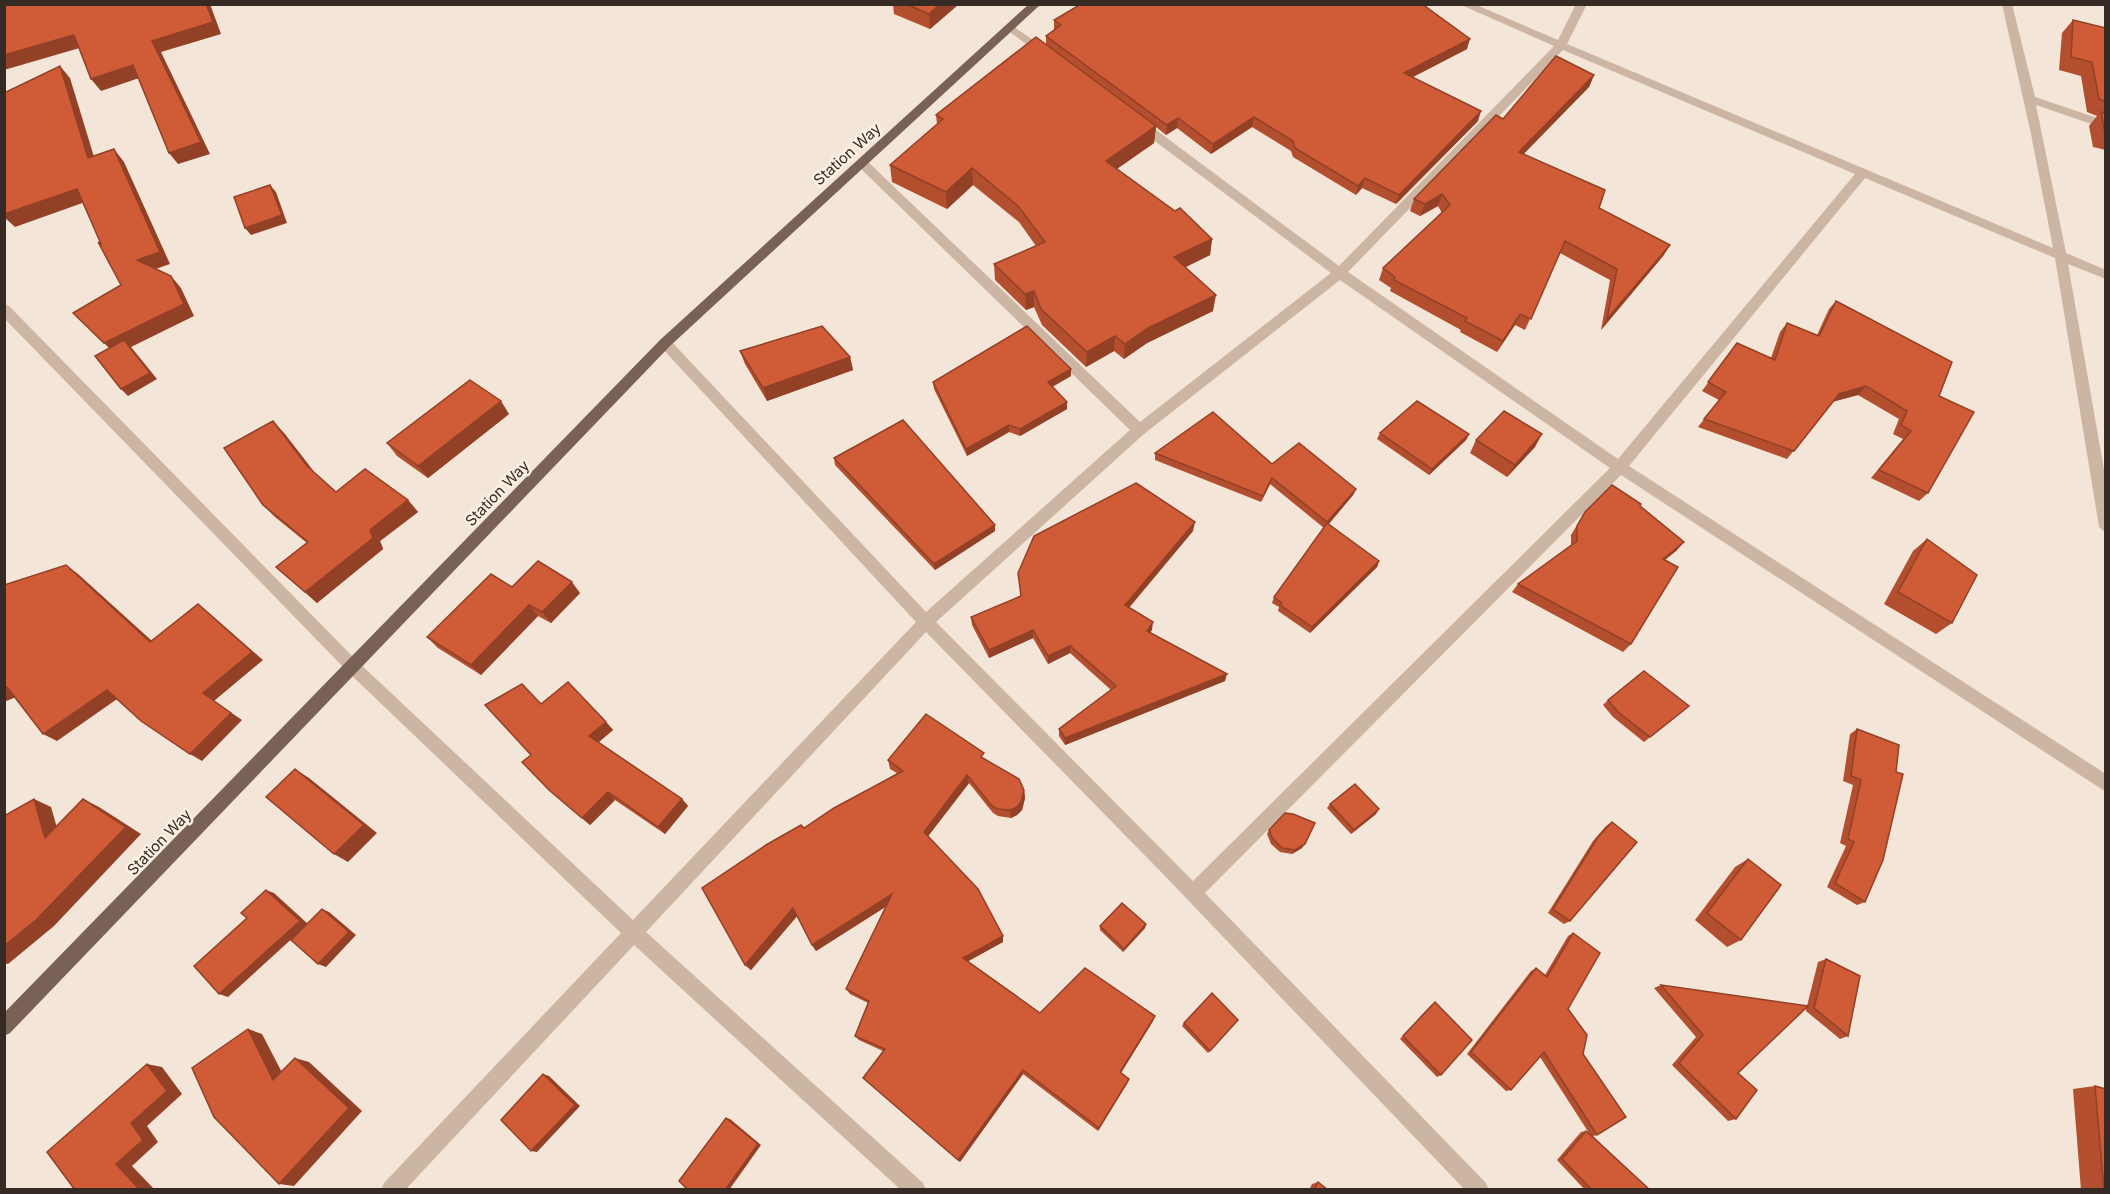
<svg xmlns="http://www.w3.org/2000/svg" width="2110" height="1194" viewBox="0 0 2110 1194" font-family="Inter,sans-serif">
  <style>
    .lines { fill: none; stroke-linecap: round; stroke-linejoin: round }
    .minor { fill: #ccb5a2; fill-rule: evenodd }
    .major { fill: #796155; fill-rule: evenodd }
    .wall { fill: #b34e2f }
    .shaded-wall { fill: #924026 }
    .building { fill: #d05b37; stroke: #924026; stroke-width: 1.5 }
    .labels { text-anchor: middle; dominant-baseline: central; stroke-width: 5; stroke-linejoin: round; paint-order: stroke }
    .street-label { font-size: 15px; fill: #362a25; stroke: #fbf0e3 }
  </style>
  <rect width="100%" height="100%" fill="#f3e5d7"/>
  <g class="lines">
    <g class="minor">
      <path d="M1459,4H1474L1558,40L1576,4H1587L1567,44L2053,248L2031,134L2002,4H2012L2035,97L2106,121V129L2036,105L2066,253L2106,270V279L2068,264L2106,481V533L2099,527L2055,258L1865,178L1629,466L2106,774V792L1621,475L1205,893L1486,1183L1489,1190H1465L1164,875L926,632L646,932L923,1183L926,1190H901L634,945L405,1190H381L384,1183L621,933L347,671L4,318V304L9,306L357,661L633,920L916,622L660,346L658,343L660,340H670L926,612L1130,430L858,166V160H866L1140,422L1331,273L1136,127V121H1144L1339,266L1554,46ZM1563,50L1855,174L1618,459L1348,272ZM1340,280L1610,468L1193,881L936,622L1144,434Z"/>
      <polygon points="1010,24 1050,52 1050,56 1042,56 1006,29 1006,25"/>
    </g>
    <polygon class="major" points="1029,4 1041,4 670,346 10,1033 4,1036 4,1013 660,340"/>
  </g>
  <g class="wall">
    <polygon points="893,4 959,4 930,29 894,14"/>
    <polygon points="1054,20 1467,49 1413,77 1478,121 1396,204 1362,188 1356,195 1293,157 1291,151 1252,127 1211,154 1177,128 1166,135 1156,127 1154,143 1117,169 1212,239 1210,255 1185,267 1213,311 1147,343 1124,359 1114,351 1086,367 1042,325 1034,307 1026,310 995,280 994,264 1036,246 1019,222 973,185 947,209 892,182 890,165 937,124 936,115 1046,45 1046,36 1054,30"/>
    <polygon points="2073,20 2106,28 2106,150 2093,147 2089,126 2097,116 2087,112 2081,76 2059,70 2062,33"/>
    <polygon points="1594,75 1589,87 1523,154 1599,208 1670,245 1663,256 1601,330 1610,280 1560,253 1525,330 1515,325 1497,352 1460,332 1461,330 1390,291 1391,288 1379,280 1383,268 1442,213 1438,206 1420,216 1410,211 1414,199 1503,119"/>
    <polygon points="1836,301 1939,396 1928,493 1919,501 1871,478 1903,439 1893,434 1899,419 1858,395 1832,402 1787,459 1698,427 1719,400 1702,391 1737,343 1771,358 1780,332 1787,323 1817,335 1829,309"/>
    <polygon points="740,351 850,357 853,370 767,401 745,364"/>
    <polygon points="1071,369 1071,376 1052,387 1067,402 1067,409 1020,436 1009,432 967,456 934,389 933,382"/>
    <polygon points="509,414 428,478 397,456 387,443"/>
    <polygon points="284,433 314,472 336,492 408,500 418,512 380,541 383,549 317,603 276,567 307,543 275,517 263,505"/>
    <polygon points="1380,433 1469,434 1466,440 1429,475 1377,439"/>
    <polygon points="1476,440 1535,447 1507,477 1470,453"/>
    <polygon points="1155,453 1272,464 1356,489 1353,495 1329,524 1379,561 1377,567 1310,633 1278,611 1279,607 1272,603 1274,597 1324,528 1270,484 1261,502 1155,460"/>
    <polygon points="834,458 995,531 935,570 835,465"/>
    <polygon points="1640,506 1684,542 1676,551 1665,560 1631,644 1623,652 1512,592 1518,584 1571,546 1571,535 1585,512"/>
    <polygon points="1193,531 1129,608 1152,630 1150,632 1225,681 1065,745 1059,736 1059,729 1111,690 1070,653 1048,664 1033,638 989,658 972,625 971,617"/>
    <polygon points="1927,539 1952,623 1936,634 1884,604 1913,551"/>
    <polygon points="512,587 580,593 551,623 538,616 481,675 438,648 427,637"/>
    <polygon points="1608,700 1689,706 1644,742 1613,717 1603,705"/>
    <polygon points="541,704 606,722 613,730 599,742 682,799 688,806 665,834 615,800 590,825 549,790 531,755"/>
    <polygon points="1857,729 1899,745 1865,902 1857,905 1827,887 1846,846 1840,843 1853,785 1843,781 1850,734"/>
    <polygon points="985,759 1024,790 1025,798 1022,810 1017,815 1011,818 998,816 993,813 969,783 928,836 1003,942 968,961 1040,1013 1153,1021 1121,1073 1129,1079 1128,1082 1098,1131 1023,1074 960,1162 863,1078 883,1051 859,1040 855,1036 868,1003 850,994 846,989 886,906 816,951 812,945 797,916 751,970 745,965 804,828 897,773 890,769 888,760"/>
    <polygon points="1330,804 1376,814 1351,834 1327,808"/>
    <polygon points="1612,822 1570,921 1564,924 1548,913 1593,841 1606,826"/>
    <polygon points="1269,830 1302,848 1292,854 1280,852 1271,844 1267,834"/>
    <polygon points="1748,859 1741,940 1727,947 1695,920 1735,867"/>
    <polygon points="1146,924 1145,928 1123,952 1100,930 1100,926"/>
    <polygon points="1573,933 1568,1009 1583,1054 1597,1135 1593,1136 1650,1190 1585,1190 1557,1160 1581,1132 1586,1131 1589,1133 1540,1057 1511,1090 1506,1091 1467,1054 1531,971 1536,968 1545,975 1568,936"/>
    <polygon points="1826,959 1848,1036 1840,1039 1806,1011 1806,1008 1738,1073 1736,1119 1728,1121 1672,1065 1696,1037 1654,988 1661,985 1807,1006 1818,962"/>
    <polygon points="1435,1002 1441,1075 1437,1077 1400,1039 1431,1005"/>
    <polygon points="1238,1020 1208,1053 1182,1026 1184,1023"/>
    <polygon points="2095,1086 2106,1190 2081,1190 2073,1089"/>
    <polygon points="1318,1182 1328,1190 1309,1190 1312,1184"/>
  </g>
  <g class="shaded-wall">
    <polygon points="206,4 210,4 221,34 161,52 210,154 178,164 169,153 152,41"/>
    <polygon points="940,4 959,4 930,29 929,14"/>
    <polygon points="74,35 83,47 4,70 4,55"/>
    <polygon points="1470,39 1467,49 1401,83 1404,73"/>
    <polygon points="133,65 142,77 101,91 91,79"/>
    <polygon points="60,66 70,78 98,170 88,158"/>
    <polygon points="1594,75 1589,87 1514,164 1519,152"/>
    <polygon points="1481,111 1478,121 1396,204 1399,195"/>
    <polygon points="1254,117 1252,127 1211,154 1213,144"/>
    <polygon points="1178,118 1177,128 1166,135 1167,125"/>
    <polygon points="1156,126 1154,143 1105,177 1106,161"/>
    <polygon points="114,149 124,162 170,264 147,272 137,260"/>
    <polygon points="972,168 973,185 947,209 946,192"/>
    <polygon points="1365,178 1362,188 1356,195 1358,186"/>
    <polygon points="270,185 276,192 287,223 251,235 245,228"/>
    <polygon points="77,189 88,201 15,227 4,217 4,214"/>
    <polygon points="1442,194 1438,206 1420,216 1425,204"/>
    <polygon points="1212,239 1210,255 1172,274 1174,257"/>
    <polygon points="1670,245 1663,256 1601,330 1607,319"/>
    <polygon points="171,276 181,288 194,316 131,347 157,379 128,396 121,389 116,355 104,343"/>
    <polygon points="1034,291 1034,307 1026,310 1025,294"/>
    <polygon points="1216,295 1213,311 1147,343 1124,359 1125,344 1148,328"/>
    <polygon points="1520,314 1515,325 1497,352 1503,341"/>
    <polygon points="1115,336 1114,351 1086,367 1087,352"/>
    <polygon points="850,357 853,370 767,401 763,388"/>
    <polygon points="1071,369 1071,376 1048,389 1048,382"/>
    <polygon points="1866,386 1858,395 1831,402 1839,394"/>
    <polygon points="501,401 509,414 428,478 418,466"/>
    <polygon points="1067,402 1067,409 1020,436 1020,429"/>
    <polygon points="273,421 284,433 318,477 307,466"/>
    <polygon points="1009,425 1009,432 967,456 966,449"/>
    <polygon points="1469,434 1466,440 1429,475 1432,469"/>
    <polygon points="1542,434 1535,447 1507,477 1515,465"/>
    <polygon points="1272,478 1270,484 1261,502 1263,496"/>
    <polygon points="1356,489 1353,495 1325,528 1327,522"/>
    <polygon points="408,500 418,512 380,541 383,549 317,603 305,592 370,530"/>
    <polygon points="1195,522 1193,531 1124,613 1125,605"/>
    <polygon points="995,525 995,531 935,570 934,564"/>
    <polygon points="1684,542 1676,551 1655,567 1663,559"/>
    <polygon points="1379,561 1377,567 1310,633 1312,627"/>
    <polygon points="66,565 78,574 162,650 150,642"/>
    <polygon points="572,582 580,593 551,623 542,612"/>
    <polygon points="198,604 209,613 263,660 214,701 242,720 202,761 190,754 203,693"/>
    <polygon points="529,605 538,616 481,675 471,665"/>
    <polygon points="1153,622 1152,630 1146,638 1147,631"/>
    <polygon points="1033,630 1033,638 989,658 989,650"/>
    <polygon points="1070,646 1070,653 1048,664 1048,656"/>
    <polygon points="1227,674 1225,681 1065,745 1065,738"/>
    <polygon points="7,687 21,695 4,702 4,688"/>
    <polygon points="107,690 120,697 57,741 43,734"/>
    <polygon points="606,722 613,730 596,744 589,736"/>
    <polygon points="295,769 309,778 377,833 348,862 334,854"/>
    <polygon points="967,775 969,783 926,839 924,832"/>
    <polygon points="1024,790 1025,798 1022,810 1017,815 1011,818 1010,810"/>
    <polygon points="608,792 615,800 590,825 582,818"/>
    <polygon points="34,799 51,807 62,845 45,838"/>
    <polygon points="83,799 99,807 141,834 54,926 8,964 4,963 4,946"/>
    <polygon points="682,799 688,806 665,834 658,827"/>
    <polygon points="1379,809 1376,814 1351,834 1354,830"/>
    <polygon points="1305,844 1302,848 1292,854 1295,850"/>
    <polygon points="266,890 274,893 308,924 228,997 219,994"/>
    <polygon points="892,894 895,901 816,951 812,945"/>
    <polygon points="793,908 798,915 751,970 745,965"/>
    <polygon points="322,909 329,912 356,935 326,967 318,964"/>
    <polygon points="1146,924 1145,928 1123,952 1124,949"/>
    <polygon points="1003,936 1003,942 965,963 963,958"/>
    <polygon points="1155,1016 1153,1021 1119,1076 1120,1072"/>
    <polygon points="248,1029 262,1034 288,1084 273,1080"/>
    <polygon points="295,1058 309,1062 362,1111 294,1186 279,1184"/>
    <polygon points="147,1064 162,1067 182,1094 147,1126 158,1142 132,1166 155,1190 140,1190 116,1164 131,1123"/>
    <polygon points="1023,1070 1023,1074 960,1162 958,1160"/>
    <polygon points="543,1074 549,1076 580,1106 537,1152 531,1151"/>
    <polygon points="1129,1079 1128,1082 1098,1131 1099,1128"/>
    <polygon points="726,1118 730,1119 761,1145 729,1190 725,1190"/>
  </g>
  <g class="building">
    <polygon points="4,4 206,4 213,22 152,41 201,142 169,153 133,65 91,79 74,35 4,55"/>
    <polygon points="906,4 940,4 929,14"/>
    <polygon points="1081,4 1422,4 1470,39 1404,73 1481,111 1399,195 1365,178 1358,186 1295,148 1293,141 1254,117 1213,144 1178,118 1167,125 1046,36 1061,25 1054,20"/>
    <polygon points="2073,20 2106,28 2106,102 2099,99 2092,62 2071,57"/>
    <polygon points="1036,37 1156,126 1106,161 1175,211 1180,208 1212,239 1174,257 1216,295 1148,328 1125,344 1115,336 1087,352 1041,309 1034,291 1025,294 994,264 1045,242 1018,206 972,168 946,192 890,165 943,119 936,115"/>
    <polygon points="1556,56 1594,75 1519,152 1605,190 1599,208 1670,245 1607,319 1617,269 1565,241 1531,319 1520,314 1503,341 1465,321 1467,318 1394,280 1395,277 1383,268 1450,205 1442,194 1425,204 1414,199 1496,115 1503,119"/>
    <polygon points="60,66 88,158 114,149 160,252 137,260 171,276 184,304 104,343 73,313 121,285 98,242 101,244 77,189 4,214 4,93"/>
    <polygon points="2101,112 2106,114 2106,134 2105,134"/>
    <polygon points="270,185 282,215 245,228 234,197"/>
    <polygon points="1836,301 1952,362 1939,396 1974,412 1928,493 1879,470 1911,431 1901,425 1907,411 1866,386 1839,394 1794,451 1704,419 1726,392 1708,382 1737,343 1775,360 1787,323 1819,336"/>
    <polygon points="822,326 850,357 763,388 740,351"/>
    <polygon points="1027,326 1071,369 1048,382 1067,402 1020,429 1009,425 966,449 933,382"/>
    <polygon points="124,340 150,373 121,389 95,356"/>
    <polygon points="470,380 501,401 418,466 387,443"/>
    <polygon points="1417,401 1469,434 1432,469 1380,433"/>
    <polygon points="1504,411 1542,434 1515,465 1476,440"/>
    <polygon points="1213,412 1272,464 1299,443 1356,489 1327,522 1272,478 1263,496 1155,453"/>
    <polygon points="903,420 995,525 934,564 834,458"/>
    <polygon points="273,421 307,466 336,492 365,469 408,500 370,530 373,538 305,592 276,567 308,542 263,505 224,448"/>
    <polygon points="1136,483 1195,522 1125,605 1153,622 1147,631 1227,674 1065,738 1059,729 1116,686 1070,646 1048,656 1033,630 989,650 971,617 1021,596 1018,573 1034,536"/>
    <polygon points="1612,485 1641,504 1640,506 1684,542 1663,559 1678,567 1631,644 1518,584 1577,541 1577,526 1585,512"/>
    <polygon points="1327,523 1379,561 1312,627 1280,605 1282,603 1274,597"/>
    <polygon points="1927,539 1977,575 1952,623 1898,592"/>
    <polygon points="538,561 572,582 542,612 529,605 471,665 427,637 491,574 512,587"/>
    <polygon points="66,565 150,642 198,604 252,652 203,693 231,713 190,754 141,721 107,690 43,734 7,687 4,688 4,585"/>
    <polygon points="1644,671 1689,706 1650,737 1618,712 1608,700"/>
    <polygon points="568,682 606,722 589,736 682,799 658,827 608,792 582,818 549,790 522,762 531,755 485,705 522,684 541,704"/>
    <polygon points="926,714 984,753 981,757 1019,779 1024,790 1021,802 1017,807 1010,810 997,809 992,806 967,775 924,832 978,889 1003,936 963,958 1040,1013 1085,968 1155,1016 1120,1072 1129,1079 1099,1128 1023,1070 958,1160 863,1078 885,1049 855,1036 869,1001 846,989 892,894 812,945 793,908 745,965 702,888 766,845 801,825 804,828 834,808 903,771 888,760"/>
    <polygon points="1857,729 1899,745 1896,772 1903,774 1883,860 1865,902 1835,883 1854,842 1848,839 1861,780 1851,776"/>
    <polygon points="295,769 364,825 334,854 266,797"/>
    <polygon points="1355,784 1379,809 1354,830 1330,804"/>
    <polygon points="34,799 45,838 83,799 126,827 36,920 4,946 4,816"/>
    <polygon points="1285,813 1293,814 1315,823 1305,844 1295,850 1282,848 1273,839 1269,830"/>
    <polygon points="1612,822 1637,842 1570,921 1553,909 1598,837"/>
    <polygon points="1748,859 1781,885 1741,940 1707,913"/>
    <polygon points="266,890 300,921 219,994 194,966 247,918 241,913"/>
    <polygon points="1122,903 1146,924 1124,949 1100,926"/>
    <polygon points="322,909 349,932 318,964 291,940"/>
    <polygon points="1573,933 1600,953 1568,1009 1587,1035 1583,1054 1626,1117 1597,1135 1544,1052 1511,1090 1471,1052 1536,968 1547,977"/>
    <polygon points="1826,959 1860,976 1848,1036 1814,1008"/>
    <polygon points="1661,985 1808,1006 1738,1073 1757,1090 1736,1119 1679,1063 1703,1035"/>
    <polygon points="1212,993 1238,1020 1210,1051 1184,1023"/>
    <polygon points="1435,1002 1472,1040 1441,1075 1403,1036"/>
    <polygon points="248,1029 273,1080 295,1058 349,1108 279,1184 214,1117 192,1068"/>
    <polygon points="147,1064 167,1091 131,1123 143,1140 116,1164 140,1190 75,1190 47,1152"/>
    <polygon points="543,1074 575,1105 531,1151 501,1120"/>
    <polygon points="2095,1086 2106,1089 2106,1190 2104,1190"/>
    <polygon points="726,1118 758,1144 725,1190 688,1190 679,1181"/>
    <polygon points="1586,1131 1650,1190 1592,1190 1562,1159"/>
    <polygon points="1318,1182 1328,1190 1314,1190"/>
  </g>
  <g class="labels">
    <g class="street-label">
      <text transform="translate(847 154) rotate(-42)">Station Way</text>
      <text transform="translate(497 493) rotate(-46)">Station Way</text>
      <text transform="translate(159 842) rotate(-46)">Station Way</text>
    </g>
  </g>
  <rect width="2110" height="1194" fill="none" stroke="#362a25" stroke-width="12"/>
</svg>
